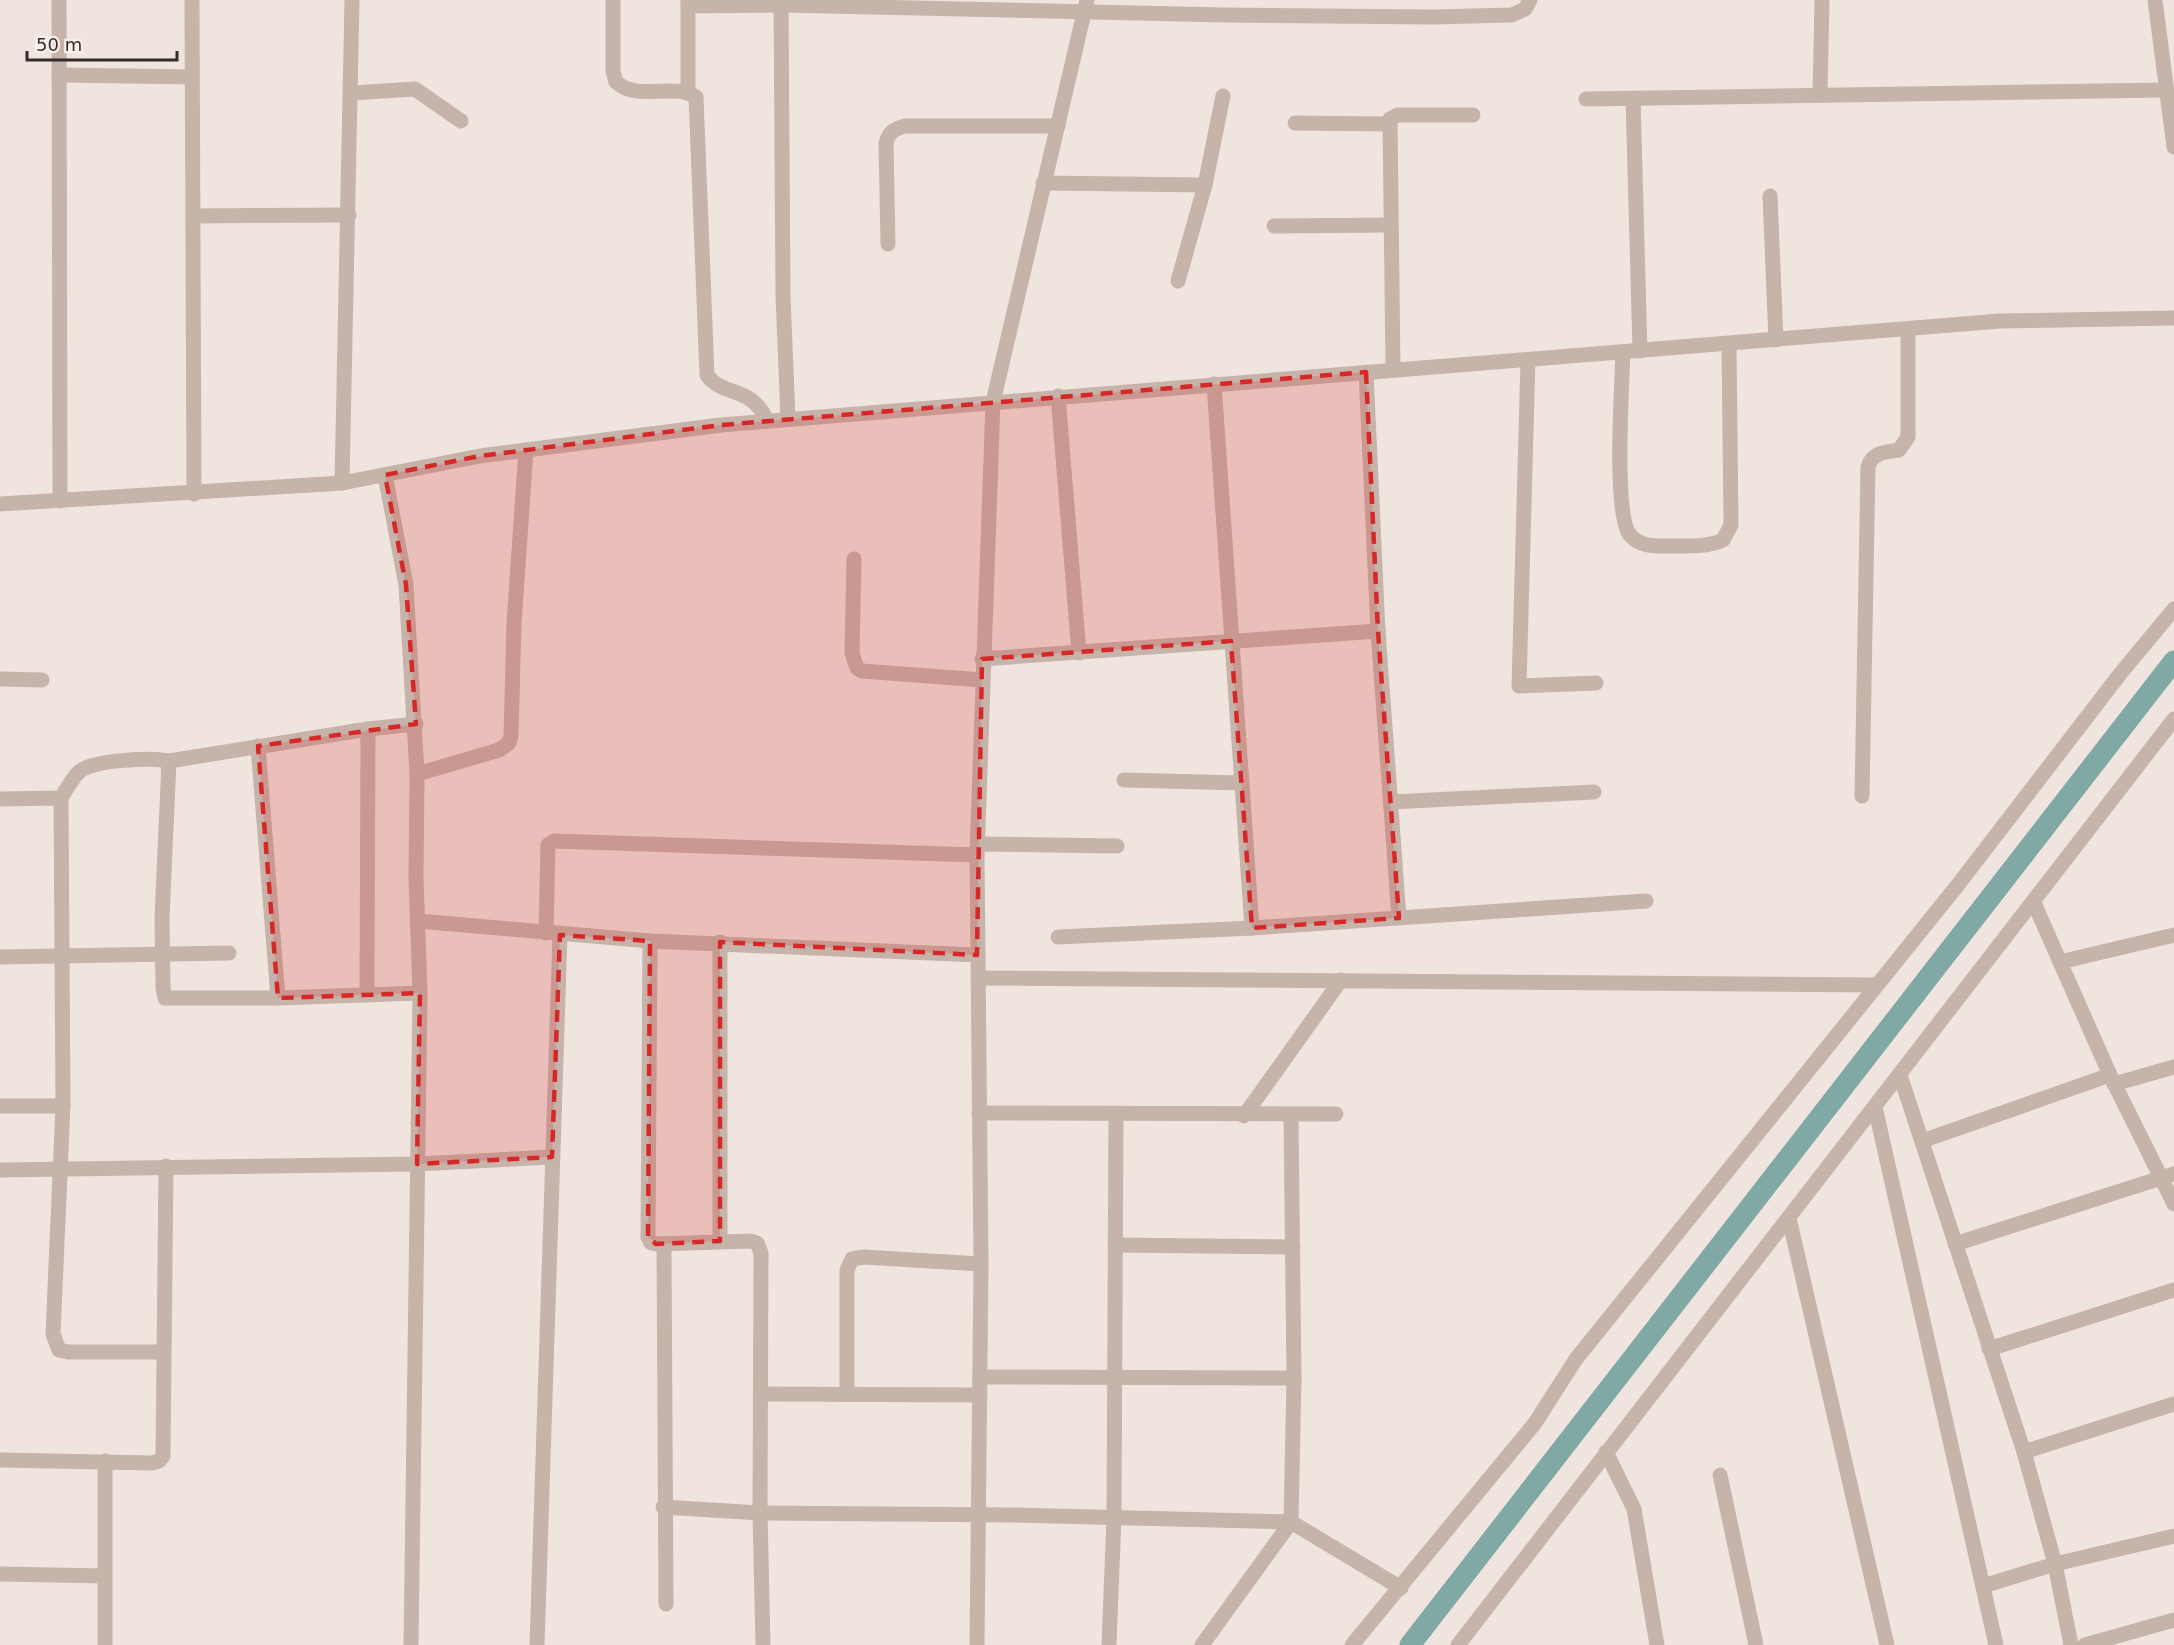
<svg xmlns="http://www.w3.org/2000/svg" width="2174" height="1645" viewBox="0 0 2174 1645" font-family="'DejaVu Sans',sans-serif">
  <style>
    .lines { fill: none; stroke-linecap: round; stroke-linejoin: round }
    .canal { stroke: #80a9a6; stroke-width: 21 }
    .minor { stroke: #c6b4ab; stroke-width: 15 }
    .tertiary { stroke: #c6b4ab; stroke-width: 15 }
    .marked { fill: #d62828; fill-opacity: 0.2; stroke: #d62828; stroke-width: 4.5; stroke-dasharray: 12 8; stroke-linejoin: round }
  </style>
  <rect width="100%" height="100%" fill="#f0e5de"/>
  <g class="lines">
    <polyline class="canal" points="1410,1645 2174,661"/>
    <g class="minor">
      <polyline points="59,0 60,501"/>
      <polyline points="192,0 194,494"/>
      <path d="M613,0V71L616,82C638,102 673,82 696,97L707,375C722,397 752,385 767,421"/>
      <polyline points="688,0 688,92"/>
      <polyline points="781,0 783,296 788,419"/>
      <polyline points="2155,0 2174,147"/>
      <polyline points="688,6 780,5 1224,15 1432,17 1512,15 1525,9 1530,0"/>
      <polyline points="59,75 192,77"/>
      <polyline points="351,93 415,89 461,121"/>
      <polyline points="1820,95 1822,0"/>
      <polyline points="1633,98 1640,351"/>
      <polyline points="1586,99 2166,90"/>
      <polyline points="1295,123 1389,124"/>
      <polyline points="1043,183 1205,185"/>
      <polyline points="1770,196 1776,340"/>
      <polyline points="193,216 349,215"/>
      <polyline points="1274,226 1391,225"/>
      <path d="M888,244L886,143C889,132 894,129 905,126H1058"/>
      <polyline points="1178,281 1205,185 1223,96"/>
      <path d="M1623,352C1622,385 1613,514 1630,535C1641,548 1658,546 1673,546C1690,546 1708,547 1723,540L1731,525L1729,344"/>
      <polyline points="1528,360 1519,686 1596,683"/>
      <polyline points="1393,370 1390,119 1398,115 1473,115"/>
      <polyline points="1366,372 1378,631 1399,918"/>
      <polyline points="1214,384 1252,928"/>
      <polyline points="1058,396 1079,653"/>
      <polyline points="385,475 406,585 417,774 416,877 420,993 411,1645"/>
      <polyline points="342,483 352,0"/>
      <polyline points="0,504 342,483 480,456 721,425 2000,321 2174,318"/>
      <polyline points="854,559 852,653 857,668 862,671 982,680"/>
      <polyline points="982,659 1378,631"/>
      <polyline points="0,679 42,680"/>
      <polyline points="258,746 278,998"/>
      <polyline points="169,761 162,918 163,988 165,998 278,998 420,993"/>
      <polyline points="417,774 499,750 509,743 511,736 514,623 526,450"/>
      <polyline points="1124,780 1241,783"/>
      <path d="M1862,796L1868,467C1872,452 1886,452 1899,450L1908,437V329"/>
      <path d="M61,798C66,790 73,777 80,771C95,760 151,757 169,761L368,729L416,724"/>
      <polyline points="0,799 61,798 63,1106 53,1334 59,1350 68,1352 162,1352"/>
      <polyline points="1391,802 1594,792"/>
      <polyline points="978,844 1117,846"/>
      <polyline points="2034,903 2110,1075 2174,1204"/>
      <polyline points="418,921 650,941 977,955"/>
      <polyline points="546,933 548,845 554,841 977,855"/>
      <polyline points="1058,937 1252,928 1646,901"/>
      <polyline points="650,941 648,1237 651,1243 656,1244 751,1241 757,1243 761,1253 760,1513 763,1645"/>
      <polyline points="720,942 720,1241"/>
      <polyline points="0,957 229,953"/>
      <polyline points="2060,962 2174,935"/>
      <polyline points="978,978 1875,985"/>
      <polyline points="367,995 368,729"/>
      <polyline points="1900,1075 2024,1452 2055,1564 2071,1645"/>
      <polyline points="2114,1084 2174,1067"/>
      <polyline points="0,1106 63,1106"/>
      <polyline points="1875,1107 1996,1645"/>
      <polyline points="979,1113 1336,1114"/>
      <polyline points="1244,1116 1341,980"/>
      <polyline points="1922,1141 2110,1075"/>
      <polyline points="0,1170 417,1164 552,1157"/>
      <polyline points="1789,1218 1887,1645"/>
      <polyline points="664,1244 666,1604"/>
      <polyline points="1955,1244 2174,1174"/>
      <polyline points="1115,1245 1293,1247"/>
      <polyline points="1989,1349 2174,1290"/>
      <polyline points="980,1377 1294,1378"/>
      <polyline points="761,1394 980,1395"/>
      <polyline points="847,1394 847,1270 852,1259 863,1257 981,1264"/>
      <polyline points="1606,1452 1634,1509 1657,1645"/>
      <polyline points="2024,1452 2174,1404"/>
      <polyline points="0,1460 152,1463 159,1461 163,1456 166,1166"/>
      <polyline points="105,1461 105,1645"/>
      <polyline points="1720,1475 1756,1645"/>
      <polyline points="663,1507 760,1513 1012,1515 1291,1522 1294,1378 1291,1116"/>
      <polyline points="0,1574 105,1576"/>
      <polyline points="1983,1586 2055,1564 2174,1536"/>
      <polyline points="537,1645 560,935"/>
      <polyline points="977,1645 981,1264 977,855 993,402 1087,0"/>
      <polyline points="1109,1645 1114,1517 1116,1114"/>
      <polyline points="1202,1645 1291,1522 1401,1588"/>
      <polyline points="2085,1645 2174,1620"/>
    </g>
    <g class="tertiary">
      <polyline points="1352,1645 1535,1423 1576,1359 1957,886 2120,674 2174,609"/>
      <polyline points="1458,1645 2174,719"/>
    </g>
  </g>
  <path class="marked" d="M1366,372L1378,631L1399,918L1252,928L1231,641L982,659L977,955L720,942V1241L656,1244L648,1237L650,941L560,935L552,1157L417,1164L420,993L278,998L258,746L416,724L406,585L385,475L480,456L721,425Z"/>
  <path d="M27 51v9h150v-9" fill="none" stroke="#352c2a" stroke-width="3"/>
  <text x="36" y="51" font-size="18" fill="#352c2a" stroke="#f8f0ea" stroke-width="4.5" paint-order="stroke">50 m</text>
</svg>
